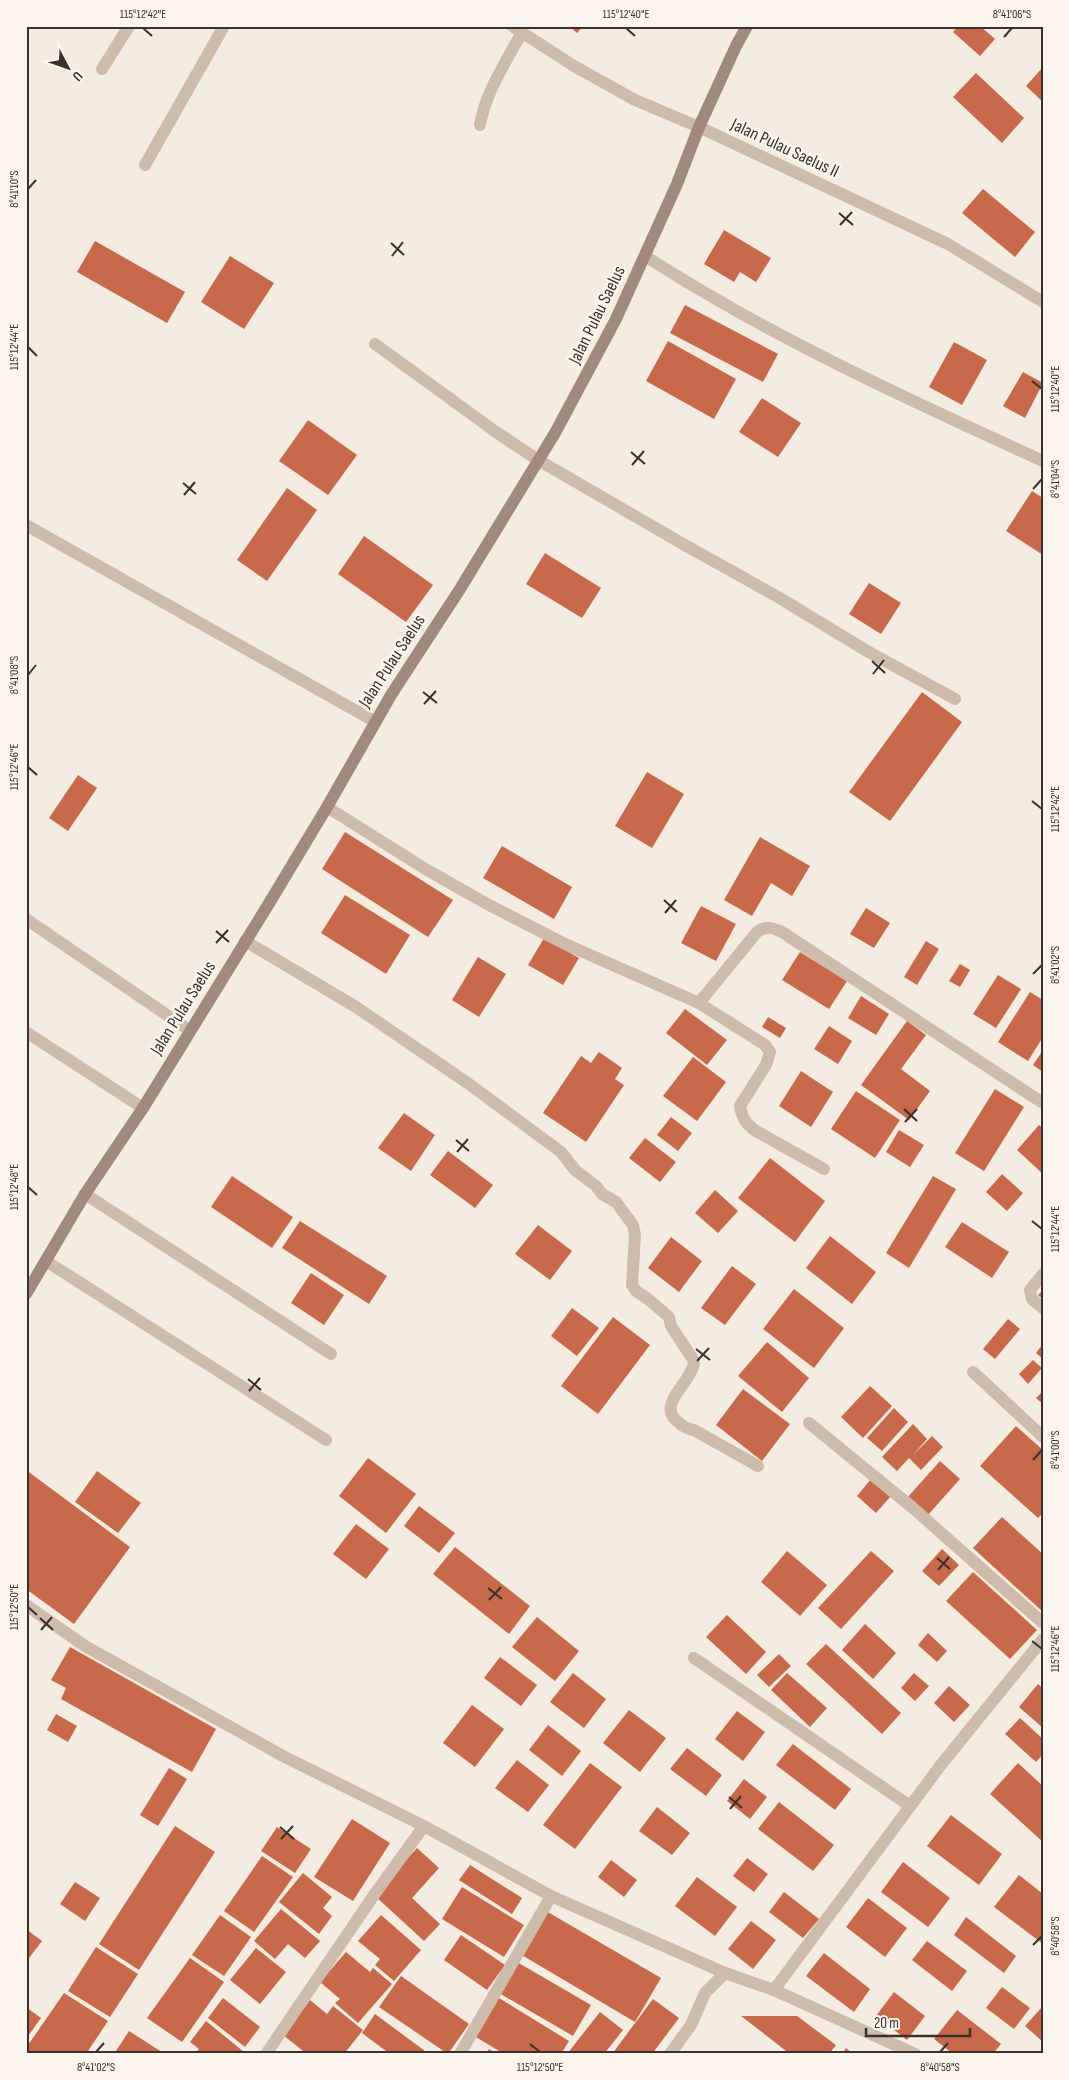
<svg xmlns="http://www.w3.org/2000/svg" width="1069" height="2080" viewBox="0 0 1069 2080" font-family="'Sofia Sans Condensed',sans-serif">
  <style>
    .building { fill: #c8694b }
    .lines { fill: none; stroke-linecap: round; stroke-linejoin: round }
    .street { stroke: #cdbbac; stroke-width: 12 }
    .secondary { stroke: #a18a7d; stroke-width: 12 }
    .ticks { fill: none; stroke: #3b302b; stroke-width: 2 }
    .labels { text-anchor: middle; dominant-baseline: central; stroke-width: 5; stroke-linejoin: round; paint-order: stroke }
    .street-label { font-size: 18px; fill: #3b302b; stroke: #fbf5ee }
    .neatline { fill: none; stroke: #3b302b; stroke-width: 2 }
    .ticks-label { font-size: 12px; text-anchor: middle; fill: #3b302b }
  </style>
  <rect width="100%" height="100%" fill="#f4ebe1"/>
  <g class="building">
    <polygon points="569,26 583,26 577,33"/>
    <polygon points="958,26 980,26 995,39 980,56 953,32"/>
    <polygon points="1043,67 1043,102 1026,86"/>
    <polygon points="976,73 1024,118 1002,143 953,97"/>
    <polygon points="983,189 1035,232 1015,257 962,213"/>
    <polygon points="724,230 771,258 756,282 740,272 734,282 704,264"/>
    <polygon points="95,241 185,292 167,323 77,272"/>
    <polygon points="230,256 274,283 244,329 201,302"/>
    <polygon points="685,305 778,354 763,382 670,333"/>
    <polygon points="668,341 736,379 714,419 646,381"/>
    <polygon points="954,342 987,360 962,405 929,387"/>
    <polygon points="1023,372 1043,383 1025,418 1003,406"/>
    <polygon points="762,398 801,423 778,457 739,432"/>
    <polygon points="308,420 357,455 328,495 279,461"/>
    <polygon points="287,488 317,510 267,581 237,560"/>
    <polygon points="1032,491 1043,498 1043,555 1006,531"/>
    <polygon points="364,536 433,585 406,622 338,574"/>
    <polygon points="545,553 601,588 582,618 526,584"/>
    <polygon points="869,583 901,603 881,634 849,614"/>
    <polygon points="922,692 962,722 890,821 849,792"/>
    <polygon points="647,772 684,794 652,848 615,826"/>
    <polygon points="78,775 97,788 68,831 49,818"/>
    <polygon points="345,832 453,900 428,937 322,869"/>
    <polygon points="760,837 810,866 792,896 771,883 752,916 724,900"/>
    <polygon points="502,846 572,887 554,919 483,878"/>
    <polygon points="345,895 410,935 386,974 321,933"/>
    <polygon points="701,906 736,924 716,961 681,943"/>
    <polygon points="866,908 890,923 874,948 850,934"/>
    <polygon points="544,938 579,958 563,985 528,965"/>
    <polygon points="926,941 939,949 917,985 904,977"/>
    <polygon points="800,952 847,981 829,1009 782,980"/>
    <polygon points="478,957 506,974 479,1017 452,1000"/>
    <polygon points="960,964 970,970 960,987 949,981"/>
    <polygon points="998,975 1021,989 996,1028 973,1014"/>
    <polygon points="1030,992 1043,1000 1043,1037 1028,1061 998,1042"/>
    <polygon points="861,996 889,1014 876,1035 848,1018"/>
    <polygon points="685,1009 727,1040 707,1065 666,1033"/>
    <polygon points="768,1017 786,1028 780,1038 762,1027"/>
    <polygon points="907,1021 926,1035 901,1069 930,1091 909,1120 861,1085"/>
    <polygon points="829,1026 852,1041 838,1064 814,1049"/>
    <polygon points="1043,1050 1043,1072 1033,1065"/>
    <polygon points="599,1052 622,1068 615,1079 624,1085 586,1142 543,1113 581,1056 591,1063"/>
    <polygon points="693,1057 726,1082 697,1121 663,1096"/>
    <polygon points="801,1071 833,1092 811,1127 779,1106"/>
    <polygon points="995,1089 1024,1107 984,1171 955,1153"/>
    <polygon points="856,1091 900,1120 875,1158 831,1129"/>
    <polygon points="404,1113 435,1135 411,1171 378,1148"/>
    <polygon points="671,1117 692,1133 678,1151 657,1135"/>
    <polygon points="1039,1125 1043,1128 1043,1174 1017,1150"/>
    <polygon points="899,1130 924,1145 910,1167 886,1152"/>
    <polygon points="645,1138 676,1162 660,1182 629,1158"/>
    <polygon points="448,1151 493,1185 475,1208 430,1175"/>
    <polygon points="770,1158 825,1201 795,1242 738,1198"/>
    <polygon points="1002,1174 1023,1193 1007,1211 986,1192"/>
    <polygon points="232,1176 293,1217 272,1248 211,1207"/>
    <polygon points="933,1176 956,1189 909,1268 886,1253"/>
    <polygon points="715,1190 738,1211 718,1233 695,1213"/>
    <polygon points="300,1221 387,1276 369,1304 282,1248"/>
    <polygon points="962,1222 1009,1252 992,1278 945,1247"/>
    <polygon points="538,1225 572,1251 550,1280 515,1254"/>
    <polygon points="830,1236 876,1272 852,1304 806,1268"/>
    <polygon points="671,1237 702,1261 679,1292 648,1268"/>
    <polygon points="732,1266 756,1284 725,1325 701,1308"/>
    <polygon points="311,1273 344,1295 324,1325 291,1303"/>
    <polygon points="794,1289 844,1328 814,1368 763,1329"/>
    <polygon points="1043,1290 1043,1299 1038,1295"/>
    <polygon points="572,1308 599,1328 577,1356 551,1336"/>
    <polygon points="613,1317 650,1345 598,1414 561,1386"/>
    <polygon points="1008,1319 1020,1329 995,1359 983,1349"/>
    <polygon points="767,1342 809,1378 782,1412 738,1376"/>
    <polygon points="1043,1344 1043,1359 1036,1353"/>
    <polygon points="1033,1360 1042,1368 1028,1384 1019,1374"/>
    <polygon points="870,1386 892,1406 863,1438 841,1417"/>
    <polygon points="743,1389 790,1424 762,1461 716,1425"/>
    <polygon points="1043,1391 1043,1404 1036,1398"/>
    <polygon points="894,1408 908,1422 882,1451 867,1438"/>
    <polygon points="913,1424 927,1439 912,1456 932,1436 943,1447 921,1470 909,1458 897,1471 882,1457"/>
    <polygon points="1016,1426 1043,1450 1043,1513 1038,1518 980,1466"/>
    <polygon points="368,1458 416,1494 386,1533 339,1496"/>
    <polygon points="940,1461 960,1479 927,1516 907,1498"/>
    <polygon points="26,1470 130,1547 74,1624 26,1589"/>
    <polygon points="97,1471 141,1503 118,1533 75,1502"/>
    <polygon points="871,1479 891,1496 876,1513 857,1496"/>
    <polygon points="419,1506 455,1533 439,1553 404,1526"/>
    <polygon points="1002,1517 1043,1554 1043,1612 973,1548"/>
    <polygon points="356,1524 389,1549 366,1579 333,1554"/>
    <polygon points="455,1547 530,1606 509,1634 433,1574"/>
    <polygon points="942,1549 959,1565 939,1586 922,1571"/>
    <polygon points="787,1551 827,1585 800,1616 761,1582"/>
    <polygon points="871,1551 894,1571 841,1629 818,1608"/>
    <polygon points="973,1572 1037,1630 1010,1659 946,1601"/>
    <polygon points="727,1615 766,1652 746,1674 706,1637"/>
    <polygon points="537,1617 579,1651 555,1681 512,1647"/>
    <polygon points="865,1624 896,1653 873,1679 842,1650"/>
    <polygon points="928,1633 947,1651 937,1662 918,1645"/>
    <polygon points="826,1644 901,1713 882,1734 806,1664"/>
    <polygon points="70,1647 216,1729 192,1772 61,1699 66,1688 51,1680"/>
    <polygon points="779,1654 791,1666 769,1687 757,1675"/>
    <polygon points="500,1657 537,1685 521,1706 484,1678"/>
    <polygon points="573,1673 606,1699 584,1728 550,1702"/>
    <polygon points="787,1673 827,1708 810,1727 771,1690"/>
    <polygon points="914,1673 929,1686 915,1701 901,1688"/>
    <polygon points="1038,1684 1043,1688 1043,1728 1019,1707"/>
    <polygon points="949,1686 970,1705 954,1722 934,1703"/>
    <polygon points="472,1705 504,1729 475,1767 443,1743"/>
    <polygon points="629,1710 666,1738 640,1772 603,1743"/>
    <polygon points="737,1711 765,1732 743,1761 715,1739"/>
    <polygon points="56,1714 77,1726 68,1742 47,1730"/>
    <polygon points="1020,1718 1043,1739 1043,1754 1036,1762 1005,1734"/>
    <polygon points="548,1725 581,1751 562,1776 529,1750"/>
    <polygon points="793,1744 851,1789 835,1810 776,1765"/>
    <polygon points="687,1748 722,1775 706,1796 670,1769"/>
    <polygon points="517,1760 549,1785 528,1812 495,1788"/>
    <polygon points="590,1763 622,1787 575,1849 543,1825"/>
    <polygon points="1018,1763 1043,1786 1043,1842 990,1794"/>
    <polygon points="169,1768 187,1779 158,1826 140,1815"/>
    <polygon points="744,1779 767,1797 750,1819 727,1801"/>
    <polygon points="779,1802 834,1845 813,1871 758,1829"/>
    <polygon points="657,1807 690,1833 672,1855 639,1831"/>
    <polygon points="951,1815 1002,1854 979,1885 927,1846"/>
    <polygon points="352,1819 390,1843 353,1901 314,1877"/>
    <polygon points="175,1826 215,1852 139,1970 99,1944"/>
    <polygon points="277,1827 311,1849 295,1873 261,1851"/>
    <polygon points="417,1848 439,1868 412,1898 440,1924 424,1941 374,1895"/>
    <polygon points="262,1856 293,1877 254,1932 224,1911"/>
    <polygon points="747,1858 768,1874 754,1892 733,1876"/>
    <polygon points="611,1860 637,1880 624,1897 598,1877"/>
    <polygon points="903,1862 950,1898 928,1927 881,1892"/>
    <polygon points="470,1865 522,1898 512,1914 459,1880"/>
    <polygon points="303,1873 332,1897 323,1908 332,1916 319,1934 279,1902"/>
    <polygon points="1019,1875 1043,1894 1043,1944 994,1907"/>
    <polygon points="697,1877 737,1907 715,1936 675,1906"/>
    <polygon points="75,1882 100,1898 85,1921 60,1904"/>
    <polygon points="462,1887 524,1925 504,1957 442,1919"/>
    <polygon points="784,1892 819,1919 803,1938 769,1912"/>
    <polygon points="868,1898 907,1928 885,1957 846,1927"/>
    <polygon points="281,1909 320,1941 305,1958 288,1944 275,1959 254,1941"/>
    <polygon points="546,1911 661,1978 635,2022 520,1954"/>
    <polygon points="220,1915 251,1937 224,1976 192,1955"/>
    <polygon points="381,1915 421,1950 394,1981 375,1965 380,1959 358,1941"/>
    <polygon points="966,1917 1016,1956 1004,1973 954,1935"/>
    <polygon points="751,1921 776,1940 753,1969 728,1949"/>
    <polygon points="26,1929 42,1941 26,1962"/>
    <polygon points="461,1935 505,1965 487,1990 444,1960"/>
    <polygon points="927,1941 967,1971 952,1991 912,1960"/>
    <polygon points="96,1947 138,1974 110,2017 68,1991"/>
    <polygon points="256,1948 286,1972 260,2004 230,1980"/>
    <polygon points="346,1952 370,1972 373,1968 392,1984 358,2023 335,2003 340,1999 320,1982"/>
    <polygon points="824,1953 870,1989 854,2012 806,1976"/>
    <polygon points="190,1958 224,1982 182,2042 147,2018"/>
    <polygon points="517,1962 591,2005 573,2036 499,1993"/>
    <polygon points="401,1976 469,2024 448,2054 379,2007"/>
    <polygon points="1002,1987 1030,2008 1014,2029 986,2008"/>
    <polygon points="894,1992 925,2016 907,2040 876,2016"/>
    <polygon points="64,1993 108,2021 86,2054 26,2054 26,2048"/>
    <polygon points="223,1998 260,2027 245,2047 208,2018"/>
    <polygon points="499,1998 569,2041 561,2054 504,2054 476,2037"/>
    <polygon points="653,1999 679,2018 652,2054 612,2054"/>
    <polygon points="310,2000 327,2014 333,2006 363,2030 344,2054 307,2054 283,2035"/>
    <polygon points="1043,2006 1043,2042 1025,2026"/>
    <polygon points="26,2007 41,2018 26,2039"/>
    <polygon points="957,2010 1001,2044 993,2054 953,2054 934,2039"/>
    <polygon points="600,2012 623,2030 604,2054 567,2054"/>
    <polygon points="375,2014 429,2054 390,2054 362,2033"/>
    <polygon points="741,2016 797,2016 836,2045 829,2054 790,2054"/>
    <polygon points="206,2021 244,2052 242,2054 195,2054 199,2049 190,2042"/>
    <polygon points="129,2031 165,2054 114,2054"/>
    <polygon points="846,2048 853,2054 842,2054"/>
    <polygon points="489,2049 497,2054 486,2054"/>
  </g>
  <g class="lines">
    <g class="street">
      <polyline points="512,26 574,66 635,100 699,127 948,244 1043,302"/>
      <polyline points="102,69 129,26"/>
      <path d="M480,125C486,91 506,62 522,32"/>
      <polyline points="145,165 224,26"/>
      <path d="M645,256C771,337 907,399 1043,461"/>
      <polyline points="375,344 496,432 538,460 683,544 778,597 867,651 955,699"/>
      <polyline points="26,525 374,721"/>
      <path d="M327,807L427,870L489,905L565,944L699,1003L765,1045L770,1052L766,1065L740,1106C742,1118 746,1124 756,1131L824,1169"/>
      <polyline points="26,919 189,1030"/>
      <path d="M245,941L356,1007L469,1084L561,1152L575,1170L596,1186L602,1194L616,1202L633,1225L635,1235L632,1285L636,1291L648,1299L669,1317L671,1326L694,1361C694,1381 656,1403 677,1421C682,1426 687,1429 694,1430L758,1466"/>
      <path d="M699,1003L757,932C766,925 773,928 782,932L1043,1103"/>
      <polyline points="26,1032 143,1108"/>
      <polyline points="85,1194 331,1354"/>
      <polyline points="46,1261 326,1440"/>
      <polyline points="1043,1274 1030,1290 1032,1299 1043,1308"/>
      <polyline points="973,1372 1043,1437"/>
      <polyline points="809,1423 913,1508 1043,1623"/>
      <polyline points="26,1605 85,1646 283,1756 424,1826 551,1896 725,1973 774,1990 915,2054"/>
      <polyline points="694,1658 910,1806"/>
      <polyline points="774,1990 940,1766 1043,1639"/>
      <polyline points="266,2054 374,1895 424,1826"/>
      <polyline points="460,2054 551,1896"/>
      <polyline points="670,2054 691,2025 705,1993 725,1973"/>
    </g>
    <polyline class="secondary" points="26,1294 85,1194 143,1108 268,905 327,807 391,695 460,589 555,433 616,319 677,184 699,127 736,46 747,26"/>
  </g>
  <path class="ticks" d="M143,28L152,36M626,28L635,36M1004,37L1012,28M28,189L36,180M839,213L853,225M840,225L852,212M391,243L404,255M392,256L403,242M28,347L37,356M1032,381L1042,389M631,452L645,464M632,465L644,451M183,483L196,494M1033,489L1042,479M184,495L195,482M872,661L885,673M873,674L884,660M28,675L36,665M423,692L437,703M424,704L436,691M28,767L37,775M1032,801L1042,809M664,900L677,912M665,913L676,900M216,931L229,942M216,943L228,930M1033,974L1042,965M904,1109L917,1121M905,1122L917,1109M456,1140L469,1151M457,1152L468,1139M28,1187L37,1195M1032,1221L1042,1229M696,1349L710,1360M697,1361L709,1348M248,1379L261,1390M249,1391L260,1378M1033,1460L1042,1450M937,1558L950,1569M938,1570L949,1557M488,1588L502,1599M489,1600L501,1587M28,1607L37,1615M40,1618L53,1630M41,1630L52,1617M1032,1641L1042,1649M729,1797L742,1808M730,1809L741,1796M280,1827L294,1839M281,1839L293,1826M1033,1945L1042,1936M530,2044L540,2052M96,2052L104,2043M940,2052L948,2043"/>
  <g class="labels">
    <g class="street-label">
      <text transform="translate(785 148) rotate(25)">Jalan Pulau Saelus II</text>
      <text transform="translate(597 315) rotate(-64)">Jalan Pulau Saelus</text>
      <text transform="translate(392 661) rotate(-57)">Jalan Pulau Saelus</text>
      <text transform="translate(183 1008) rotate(-58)">Jalan Pulau Saelus</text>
    </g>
  </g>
  <rect width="1069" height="2080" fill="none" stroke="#fbf5ee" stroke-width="55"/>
  <g transform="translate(68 68) rotate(131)" stroke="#fbf5ee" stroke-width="4" paint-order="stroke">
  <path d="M0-4L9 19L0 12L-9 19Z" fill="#3b302b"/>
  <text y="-8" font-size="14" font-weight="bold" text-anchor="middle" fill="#3b302b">U</text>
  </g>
  <path d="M866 2028v8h104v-8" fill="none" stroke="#3b302b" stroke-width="2.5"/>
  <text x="874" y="2028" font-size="15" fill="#3b302b" stroke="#fbf5ee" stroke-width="4" paint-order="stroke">20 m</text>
  <rect x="28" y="28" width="1014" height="2024" class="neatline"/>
  <g class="ticks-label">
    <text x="143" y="18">115°12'42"E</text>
    <text x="626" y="18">115°12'40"E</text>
    <text x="1012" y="18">8°41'06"S</text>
    <text transform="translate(14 189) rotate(-90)" y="4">8°41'10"S</text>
    <text transform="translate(14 347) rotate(-90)" y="4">115°12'44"E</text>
    <text transform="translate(1055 389) rotate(-90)" y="4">115°12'40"E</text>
    <text transform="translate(1055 479) rotate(-90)" y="4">8°41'04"S</text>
    <text transform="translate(14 675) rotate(-90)" y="4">8°41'08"S</text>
    <text transform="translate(14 767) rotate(-90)" y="4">115°12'46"E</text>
    <text transform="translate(1055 809) rotate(-90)" y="4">115°12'42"E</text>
    <text transform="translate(1055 965) rotate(-90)" y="4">8°41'02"S</text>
    <text transform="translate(14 1187) rotate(-90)" y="4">115°12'48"E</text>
    <text transform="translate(1055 1229) rotate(-90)" y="4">115°12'44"E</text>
    <text transform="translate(1055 1450) rotate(-90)" y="4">8°41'00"S</text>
    <text transform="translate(14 1607) rotate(-90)" y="4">115°12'50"E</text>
    <text transform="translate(1055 1649) rotate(-90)" y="4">115°12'46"E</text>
    <text transform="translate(1055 1936) rotate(-90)" y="4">8°40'58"S</text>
    <text x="96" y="2071">8°41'02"S</text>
    <text x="540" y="2071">115°12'50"E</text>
    <text x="940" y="2071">8°40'58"S</text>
  </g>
</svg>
